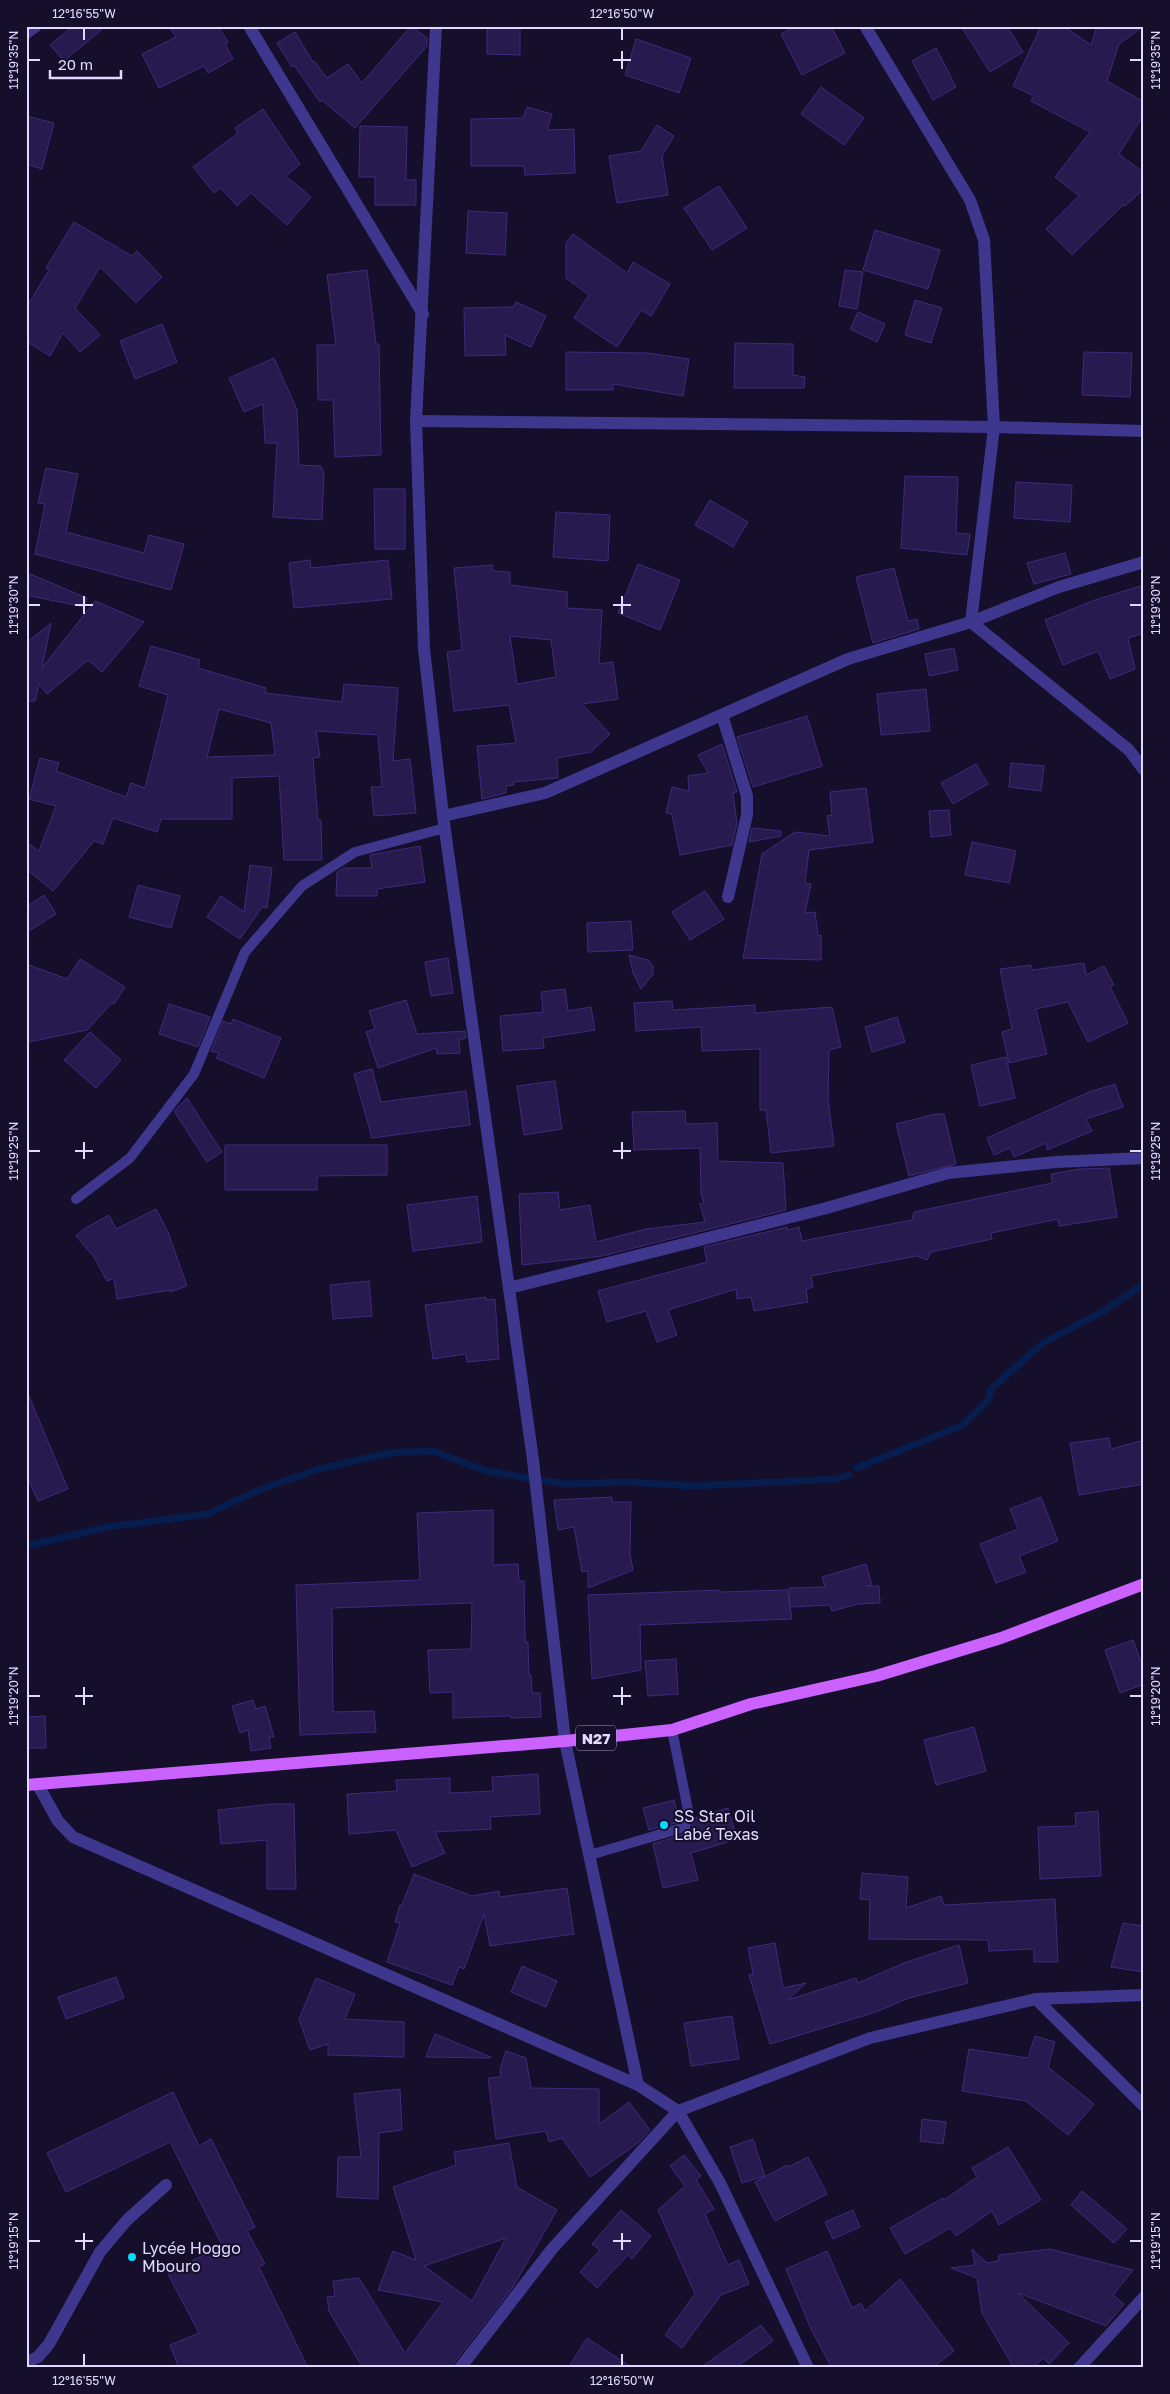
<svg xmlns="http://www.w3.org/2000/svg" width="1170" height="2394" viewBox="0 0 1170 2394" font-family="'Golos Text',sans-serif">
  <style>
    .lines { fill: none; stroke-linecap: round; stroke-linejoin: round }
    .stream { stroke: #071d4d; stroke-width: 7 }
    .building { fill: #271a4e; stroke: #3e2a7c; fill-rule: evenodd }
    .service { stroke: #3f378e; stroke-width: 10 }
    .minor { stroke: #3f378e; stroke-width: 12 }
    .primary { stroke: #cb61ff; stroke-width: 12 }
    .ticks { fill: none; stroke: #e0daff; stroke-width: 2 }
    .poi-dot { fill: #06dbff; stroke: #150f2c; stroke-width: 2 }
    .labels { text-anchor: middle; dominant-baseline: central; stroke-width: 4; stroke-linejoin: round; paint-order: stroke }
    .shield { fill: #150f2c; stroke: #a39dc0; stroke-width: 1 }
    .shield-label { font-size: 15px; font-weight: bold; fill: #e0daff }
    .poi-label { font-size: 16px; fill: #e0daff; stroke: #150f2c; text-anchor: start }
    .neatline { fill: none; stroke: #e0daff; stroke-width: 2 }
    .ticks-label { font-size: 12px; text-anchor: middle; fill: #e0daff }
  </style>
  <rect width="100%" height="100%" fill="#150f2c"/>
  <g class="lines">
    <g class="stream">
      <polyline points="857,1468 963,1425 989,1399 991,1389 1043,1343 1102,1312 1144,1284"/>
      <polyline points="26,1546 108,1527 207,1514 259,1490 319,1469 389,1453 433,1451 486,1471 565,1484 626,1482 696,1486 836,1479 849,1475"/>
    </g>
  </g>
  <g class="building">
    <polygon points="73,26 106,26 64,61 50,45"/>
    <polygon points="169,26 218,26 228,42 225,44 233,59 208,73 204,66 159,88 142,54 176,37"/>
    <polygon points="411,26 427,38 427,46 355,128 322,100 320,102 294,65 292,67 277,43 295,32 313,62 314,61 327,78 348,64 362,83"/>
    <polygon points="487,26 520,26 520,55 487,54"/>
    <polygon points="796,26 831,26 845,53 802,75 781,34"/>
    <polygon points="961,26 1007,26 1023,52 990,72"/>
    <polygon points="1041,26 1063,26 1091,45 1097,26 1144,26 1119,44 1107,81 1144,102 1144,114 1119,154 1144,173 1144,189 1125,206 1123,205 1072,255 1046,229 1079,196 1055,177 1090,132 1031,101 1034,96 1013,86"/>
    <polygon points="636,39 691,58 679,93 625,75"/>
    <polygon points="936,48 956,87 933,100 912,61"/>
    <polygon points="821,87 864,118 844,145 801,114"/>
    <polygon points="527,107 552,114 547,130 574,129 575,173 525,175 524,166 471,166 471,119 523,118"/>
    <polygon points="263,109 300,164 286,176 311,197 287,225 251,193 237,206 221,188 214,193 193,167 238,133 235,128"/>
    <polygon points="26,116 54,123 42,169 26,164"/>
    <polygon points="657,125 674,136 662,156 668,195 617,203 609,156 641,151"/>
    <polygon points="360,126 407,127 406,180 416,180 416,205 375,205 375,177 359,177"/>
    <polygon points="719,186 747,228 712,250 684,208"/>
    <polygon points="468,211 507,213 505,255 466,253"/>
    <polygon points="74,222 132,256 137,251 162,277 136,303 100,267 75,308 100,335 80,352 63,333 50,356 26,341 26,308 49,270 46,268"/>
    <polygon points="875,230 940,250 928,289 863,270"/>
    <polygon points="573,234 627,273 633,262 670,284 651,316 641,310 617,347 574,318 589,295 566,278 566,243"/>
    <polygon points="367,270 376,344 379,344 381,455 335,457 333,400 318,400 317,345 336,345 327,275"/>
    <polygon points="845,270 863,272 857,309 839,306"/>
    <polygon points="915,300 942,308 931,343 905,335"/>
    <polygon points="516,302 546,316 531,347 505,335 506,355 465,356 464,308 513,307"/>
    <polygon points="858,312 885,324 877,342 850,329"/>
    <polygon points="162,324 177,362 135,379 120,341"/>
    <polygon points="735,343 793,344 793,375 805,377 804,388 734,388"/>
    <polygon points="566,352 647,353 689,359 683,396 613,384 613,390 566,390"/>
    <polygon points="1084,352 1132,353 1130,397 1082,395"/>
    <polygon points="274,358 297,410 299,465 321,466 324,474 322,520 273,517 277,443 265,443 263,404 244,412 229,378"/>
    <polygon points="46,468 78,474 66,532 144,553 149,535 184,544 171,590 35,554 45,504 38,503"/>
    <polygon points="905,476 958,477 956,533 970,534 967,555 901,548"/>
    <polygon points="1016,482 1072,485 1070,522 1014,518"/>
    <polygon points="374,489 405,489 405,549 375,549"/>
    <polygon points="710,500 748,522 733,547 695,525"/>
    <polygon points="556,512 610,515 608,561 553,557"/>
    <polygon points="1065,553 1071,574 1034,584 1027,563"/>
    <polygon points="310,560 311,568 388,560 392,599 294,608 289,563"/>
    <polygon points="638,564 680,580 660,630 618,613"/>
    <path d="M492,565L493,571L510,572V585L567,592V608L602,610L599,664L613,662L618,699L582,704L610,734L591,752L557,758L558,778L513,782L514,785L506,786V793L482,799L477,746L516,743L509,705L454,711L447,652L462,650L454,568ZM510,636L551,640L556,677L517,684Z"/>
    <polygon points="894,568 908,621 917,619 919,629 873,643 856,577"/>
    <polygon points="30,574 87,598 84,607 26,595"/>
    <polygon points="1144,585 1144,633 1128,638 1135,669 1110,679 1098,651 1063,665 1045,620 1095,600"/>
    <polygon points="95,601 144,622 102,672 88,660 47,694 39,684 35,701 26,701 26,643 51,623 42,668"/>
    <path d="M151,646L200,660L198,668L266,688L265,693L342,702L344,684L398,688L393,761L410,759L416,813L374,816L371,787H382L378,735L316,731L320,757L313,758L318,820H321L322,860H284L279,776L232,778V819H161L157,832L113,818L103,844L94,841L53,891L26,869V842L39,851L56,806L29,799L40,758L59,763L56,771L126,797L131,783L145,788L168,695L139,686ZM219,709L271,723L275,755L207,757Z"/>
    <polygon points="954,648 958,670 929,676 925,654"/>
    <polygon points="926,689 930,731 881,735 877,694"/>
    <polygon points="807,716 822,766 753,787 737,737"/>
    <polygon points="722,744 737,792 733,793 737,823 732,845 680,855 672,814 666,813 672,787 689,791 688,776 708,773 698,755"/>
    <polygon points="1011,763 1044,766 1041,791 1009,787"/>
    <polygon points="976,764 988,784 953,804 941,783"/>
    <polygon points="866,788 873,842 809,850 805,883 811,884 805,913 815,912 818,936 821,935 821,960 743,958 762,854 795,832 830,836 827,816 832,815 830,792"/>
    <polygon points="949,810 951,835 931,837 929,811"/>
    <polygon points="752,828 781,831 781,836 749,842"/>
    <polygon points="972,842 1016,851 1009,883 965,875"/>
    <polygon points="420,846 425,882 377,889 377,896 336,896 337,872 344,868 372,868 370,855"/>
    <polygon points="250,865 272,868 267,908 262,907 240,939 207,917 221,896 244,912"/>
    <polygon points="138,885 180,896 171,928 129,917"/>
    <polygon points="705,891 724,919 690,940 672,912"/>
    <polygon points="44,895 56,914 26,933 26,907"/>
    <polygon points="631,921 633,950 588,952 587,923"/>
    <polygon points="629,955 648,960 653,966 653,974 641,989 633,973"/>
    <polygon points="448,958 453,993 431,996 425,962"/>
    <polygon points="80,959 125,987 114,1004 112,1003 87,1030 29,1042 26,1029 26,964 67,979"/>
    <polygon points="1084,963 1086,975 1104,966 1114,985 1110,987 1128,1023 1088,1042 1068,1002 1036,1009 1047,1054 1009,1063 1002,1032 1012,1029 1000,969 1031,965 1032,970"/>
    <polygon points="565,989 568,1011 591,1007 595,1030 543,1038 544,1048 503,1051 500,1016 543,1012 541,992"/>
    <polygon points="406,1000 417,1034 465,1031 466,1038 459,1040 460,1053 437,1054 436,1048 378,1068 366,1032 375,1029 369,1011"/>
    <polygon points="672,1001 673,1010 755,1005 755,1013 832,1007 841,1047 829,1050 828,1099 834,1146 771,1153 766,1110 760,1110 760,1049 702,1051 701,1027 636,1031 634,1003"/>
    <polygon points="169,1004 210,1017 198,1047 159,1034"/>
    <polygon points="897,1017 905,1042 872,1052 865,1027"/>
    <polygon points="233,1019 281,1038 264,1078 216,1058 219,1053 211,1051 223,1021 231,1024"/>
    <polygon points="90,1032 121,1060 96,1088 64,1060"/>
    <polygon points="1006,1057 1015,1098 980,1106 971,1065"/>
    <polygon points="372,1069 381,1102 466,1091 470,1125 372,1138 354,1074"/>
    <polygon points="555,1081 562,1129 524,1135 517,1086"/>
    <polygon points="1115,1084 1123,1107 1086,1119 1092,1131 1047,1150 1046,1143 1014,1157 1010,1148 994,1155 987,1138 1089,1092"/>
    <polygon points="187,1098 222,1152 207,1162 174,1111"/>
    <polygon points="685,1111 686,1124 717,1123 718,1161 783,1163 786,1210 602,1256 522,1265 519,1194 558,1192 560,1210 590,1205 596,1242 646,1229 705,1222 700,1204 704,1203 701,1194 700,1148 634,1150 632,1112"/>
    <polygon points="936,1114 944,1114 956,1164 909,1176 896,1124"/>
    <polygon points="225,1145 387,1145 387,1175 317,1176 317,1190 225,1190"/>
    <polygon points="1109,1168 1117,1217 1059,1226 1058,1219 991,1233 992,1239 931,1252 927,1260 916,1256 811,1276 813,1287 806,1289 808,1302 754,1311 751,1297 737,1299 736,1289 668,1310 677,1335 657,1342 646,1311 607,1322 598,1291 707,1262 704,1247 787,1227 787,1230 799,1227 802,1241 912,1220 914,1212 1052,1183 1051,1174 1080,1169"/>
    <polygon points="477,1196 482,1242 413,1251 407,1205"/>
    <polygon points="156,1209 168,1232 187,1286 170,1292 170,1290 117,1299 114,1278 107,1281 94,1257 76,1236 84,1229 109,1215 116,1229"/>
    <polygon points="369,1281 372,1316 333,1319 330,1285"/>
    <polygon points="486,1297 486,1300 495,1299 499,1359 467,1362 466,1354 433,1359 425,1305"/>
    <polygon points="26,1389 68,1489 38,1501 26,1474"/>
    <polygon points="1109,1438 1111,1449 1144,1440 1144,1484 1079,1495 1070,1443"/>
    <polygon points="612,1497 612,1502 631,1502 630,1554 633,1570 588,1588 588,1571 582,1572 574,1527 558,1530 554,1500"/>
    <polygon points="1041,1497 1058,1541 1019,1556 1026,1572 996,1583 980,1544 1018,1529 1010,1509"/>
    <polygon points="493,1510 493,1565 518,1564 519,1581 524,1581 525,1642 528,1642 529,1675 531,1675 532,1693 540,1693 541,1717 511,1718 511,1716 453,1718 453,1692 430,1693 428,1650 471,1649 472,1603 332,1608 333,1712 374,1711 376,1732 300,1735 296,1585 420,1580 417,1513"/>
    <polygon points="866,1564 872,1585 866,1586 879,1586 880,1603 858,1604 832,1611 830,1605 790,1607 789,1588 825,1587 822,1577"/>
    <polygon points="719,1590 719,1592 787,1590 792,1619 640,1625 641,1670 592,1679 588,1595"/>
    <polygon points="1133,1640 1144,1670 1144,1684 1120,1693 1105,1650"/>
    <polygon points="676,1659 678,1694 648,1696 645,1661"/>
    <polygon points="253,1700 256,1709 265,1706 274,1737 269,1737 271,1748 251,1751 248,1730 240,1733 232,1706"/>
    <polygon points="45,1716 46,1748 26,1748 26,1717"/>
    <polygon points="974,1727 986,1771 936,1785 924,1740"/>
    <polygon points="538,1774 540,1814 490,1817 491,1829 435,1832 445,1853 412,1867 396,1830 349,1834 347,1794 397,1791 396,1780 450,1778 450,1793 493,1791 492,1777"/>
    <polygon points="674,1800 679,1822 649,1830 643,1808"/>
    <polygon points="272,1804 294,1804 296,1889 267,1889 267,1840 221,1844 218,1810"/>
    <polygon points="728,1808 737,1839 691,1853 698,1880 663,1888 653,1844 687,1833 691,1830 695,1818"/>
    <polygon points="1098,1811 1101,1876 1040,1879 1038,1827 1076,1826 1075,1813"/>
    <polygon points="862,1873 908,1877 906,1908 941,1896 944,1905 1055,1899 1058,1962 1034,1962 1034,1949 989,1951 988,1940 869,1939 870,1900 860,1899"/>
    <polygon points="414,1874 472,1896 499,1891 500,1897 567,1888 574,1934 490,1946 484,1914 464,1969 459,1967 452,1985 387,1962 400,1923 395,1922 400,1905 402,1905"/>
    <polygon points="1123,1923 1144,1926 1144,1972 1111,1967"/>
    <polygon points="775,1943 783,1988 806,1983 788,2000 856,1978 858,1983 904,1963 959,1945 968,1983 909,1998 876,2012 770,2044 749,1975 753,1973 748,1948"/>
    <polygon points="522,1966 557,1981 546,2007 511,1992"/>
    <polygon points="116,1977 124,1998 66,2019 58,1997"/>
    <polygon points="316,1978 355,1994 345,2019 404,2022 404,2057 328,2055 328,2044 310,2050 299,2019"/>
    <polygon points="732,2016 739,2059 691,2066 684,2023"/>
    <polygon points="435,2034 491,2057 490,2058 426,2057"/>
    <polygon points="1035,2036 1055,2042 1048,2067 1094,2104 1068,2135 1026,2101 962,2091 969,2049 1028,2058"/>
    <polygon points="506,2051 526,2058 531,2088 599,2089 599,2124 629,2102 650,2130 638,2143 590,2177 562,2138 549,2142 546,2131 496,2139 488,2078 501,2077 500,2069"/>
    <polygon points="400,2089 402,2130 379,2133 378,2199 337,2197 338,2157 361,2157 354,2094"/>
    <polygon points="173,2092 199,2146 211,2139 255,2227 247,2231 265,2264 259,2267 308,2368 179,2368 170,2345 199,2333 168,2274 222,2245 170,2142 66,2192 47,2153"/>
    <polygon points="922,2119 946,2122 943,2144 920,2141"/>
    <polygon points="753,2139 765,2176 742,2183 730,2147"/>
    <path d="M509,2143L517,2187L557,2210L513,2287L450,2368H363L329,2311L327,2297L335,2296L333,2281L359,2278L405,2353L443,2302L378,2290L393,2251L416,2260L393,2187L456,2165L454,2152ZM506,2238L472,2301L424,2266Z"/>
    <polygon points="1008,2147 1041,2200 999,2225 992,2211 956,2236 950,2228 905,2254 890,2228 943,2198 944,2200 977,2177 972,2168"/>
    <polygon points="684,2155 701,2176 696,2180 714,2209 705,2214 728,2265 739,2260 749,2284 721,2295 682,2348 665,2335 695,2294 658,2210 685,2186 670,2166"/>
    <polygon points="808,2157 827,2194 775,2221 755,2182 787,2165 788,2167"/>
    <polygon points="1082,2191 1127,2229 1114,2243 1071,2205"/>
    <polygon points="621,2210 651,2236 632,2259 628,2255 597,2288 580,2272 600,2250 592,2244"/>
    <polygon points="853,2210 860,2227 833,2239 825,2222"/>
    <polygon points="972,2249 987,2263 998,2261 999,2255 1050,2249 1133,2270 1113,2295 1124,2304 1106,2326 1018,2293 1069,2343 1049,2364 1043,2358 1033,2368 1014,2368 982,2313 977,2278 951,2268 975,2265"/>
    <polygon points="827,2251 852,2308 861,2303 865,2311 900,2279 954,2351 932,2368 832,2368 811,2329 786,2269"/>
    <polygon points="761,2325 773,2341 735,2368 700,2368"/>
    <polygon points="587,2338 633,2368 568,2368"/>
  </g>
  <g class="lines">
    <g class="service">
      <polyline points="76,1199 130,1158 194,1074 245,952 302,886 355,852 445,828"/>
      <polyline points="590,1855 685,1827 689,1815 672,1730"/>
    </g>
    <g class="minor">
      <polyline points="249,26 423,314"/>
      <polyline points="436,26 416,421 424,649 443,816 533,1460 565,1741 638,2085"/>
      <polyline points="865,26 970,200 984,240 994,427 971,622 1129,750 1144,770"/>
      <polyline points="26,33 36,26"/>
      <polyline points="416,421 994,427 1144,431"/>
      <polyline points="722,715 747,796 747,815 728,897"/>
      <polyline points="443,816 545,793 848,659 971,622 1059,587 1144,562"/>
      <polyline points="509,1288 823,1209 948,1173 1056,1162 1144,1158"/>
      <polyline points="38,1785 58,1821 73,1837 638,2085 678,2111 720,2183 808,2368"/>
      <polyline points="1036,1999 1144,2106"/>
      <polyline points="26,2362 38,2357 49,2344 100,2252 127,2220 166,2185"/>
      <polyline points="460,2368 552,2249 678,2111 870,2038 1036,1999 1144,1995"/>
      <polyline points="1079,2368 1144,2297"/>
    </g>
    <polyline class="primary" points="26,1785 565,1741 672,1730 751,1704 876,1676 1001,1638 1144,1584"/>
  </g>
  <path class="ticks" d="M84,28V40M622,28V40M622,51V69M28,60H40M613,60H631M1130,60H1142M84,596V614M622,596V614M28,605H40M75,605H93M613,605H631M1130,605H1142M84,1142V1159M622,1142V1159M28,1151H40M75,1151H93M613,1151H631M1130,1151H1142M84,1687V1705M622,1687V1705M28,1696H40M75,1696H93M613,1696H631M1130,1696H1142M84,2233V2250M622,2233V2250M28,2241H40M75,2241H93M613,2241H631M1130,2241H1142M84,2354V2366M622,2354V2366"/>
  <g class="poi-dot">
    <circle cx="664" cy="1825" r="5"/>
    <circle cx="132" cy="2257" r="5"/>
  </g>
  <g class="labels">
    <rect class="shield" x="576" y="1725.5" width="40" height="25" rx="4"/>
    <g class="shield-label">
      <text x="596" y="1738">N27</text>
    </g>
    <g class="poi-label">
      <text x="674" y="1816">SS Star Oil<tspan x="674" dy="18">Labé Texas</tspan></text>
      <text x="142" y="2248">Lycée Hoggo<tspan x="142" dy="18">Mbouro</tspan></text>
    </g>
  </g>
  <rect width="1170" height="2394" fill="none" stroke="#150f2c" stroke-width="55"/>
  <path d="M50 70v8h71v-8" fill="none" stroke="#e0daff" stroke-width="2.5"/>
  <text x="58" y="70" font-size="15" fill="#e0daff" stroke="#150f2c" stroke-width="4" paint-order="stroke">20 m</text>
  <rect x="28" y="28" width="1114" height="2338" class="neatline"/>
  <g class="ticks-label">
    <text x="84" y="18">12°16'55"W</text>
    <text x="622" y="18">12°16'50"W</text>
    <text transform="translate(14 60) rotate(-90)" y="4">11°19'35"N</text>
    <text transform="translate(1156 60) rotate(-90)" y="4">11°19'35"N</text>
    <text transform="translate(14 605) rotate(-90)" y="4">11°19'30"N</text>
    <text transform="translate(1156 605) rotate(-90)" y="4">11°19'30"N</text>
    <text transform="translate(14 1151) rotate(-90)" y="4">11°19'25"N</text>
    <text transform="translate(1156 1151) rotate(-90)" y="4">11°19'25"N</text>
    <text transform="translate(14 1696) rotate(-90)" y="4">11°19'20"N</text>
    <text transform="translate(1156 1696) rotate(-90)" y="4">11°19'20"N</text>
    <text transform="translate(14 2241) rotate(-90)" y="4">11°19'15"N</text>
    <text transform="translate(1156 2241) rotate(-90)" y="4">11°19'15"N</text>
    <text x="84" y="2385">12°16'55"W</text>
    <text x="622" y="2385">12°16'50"W</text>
  </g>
</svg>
